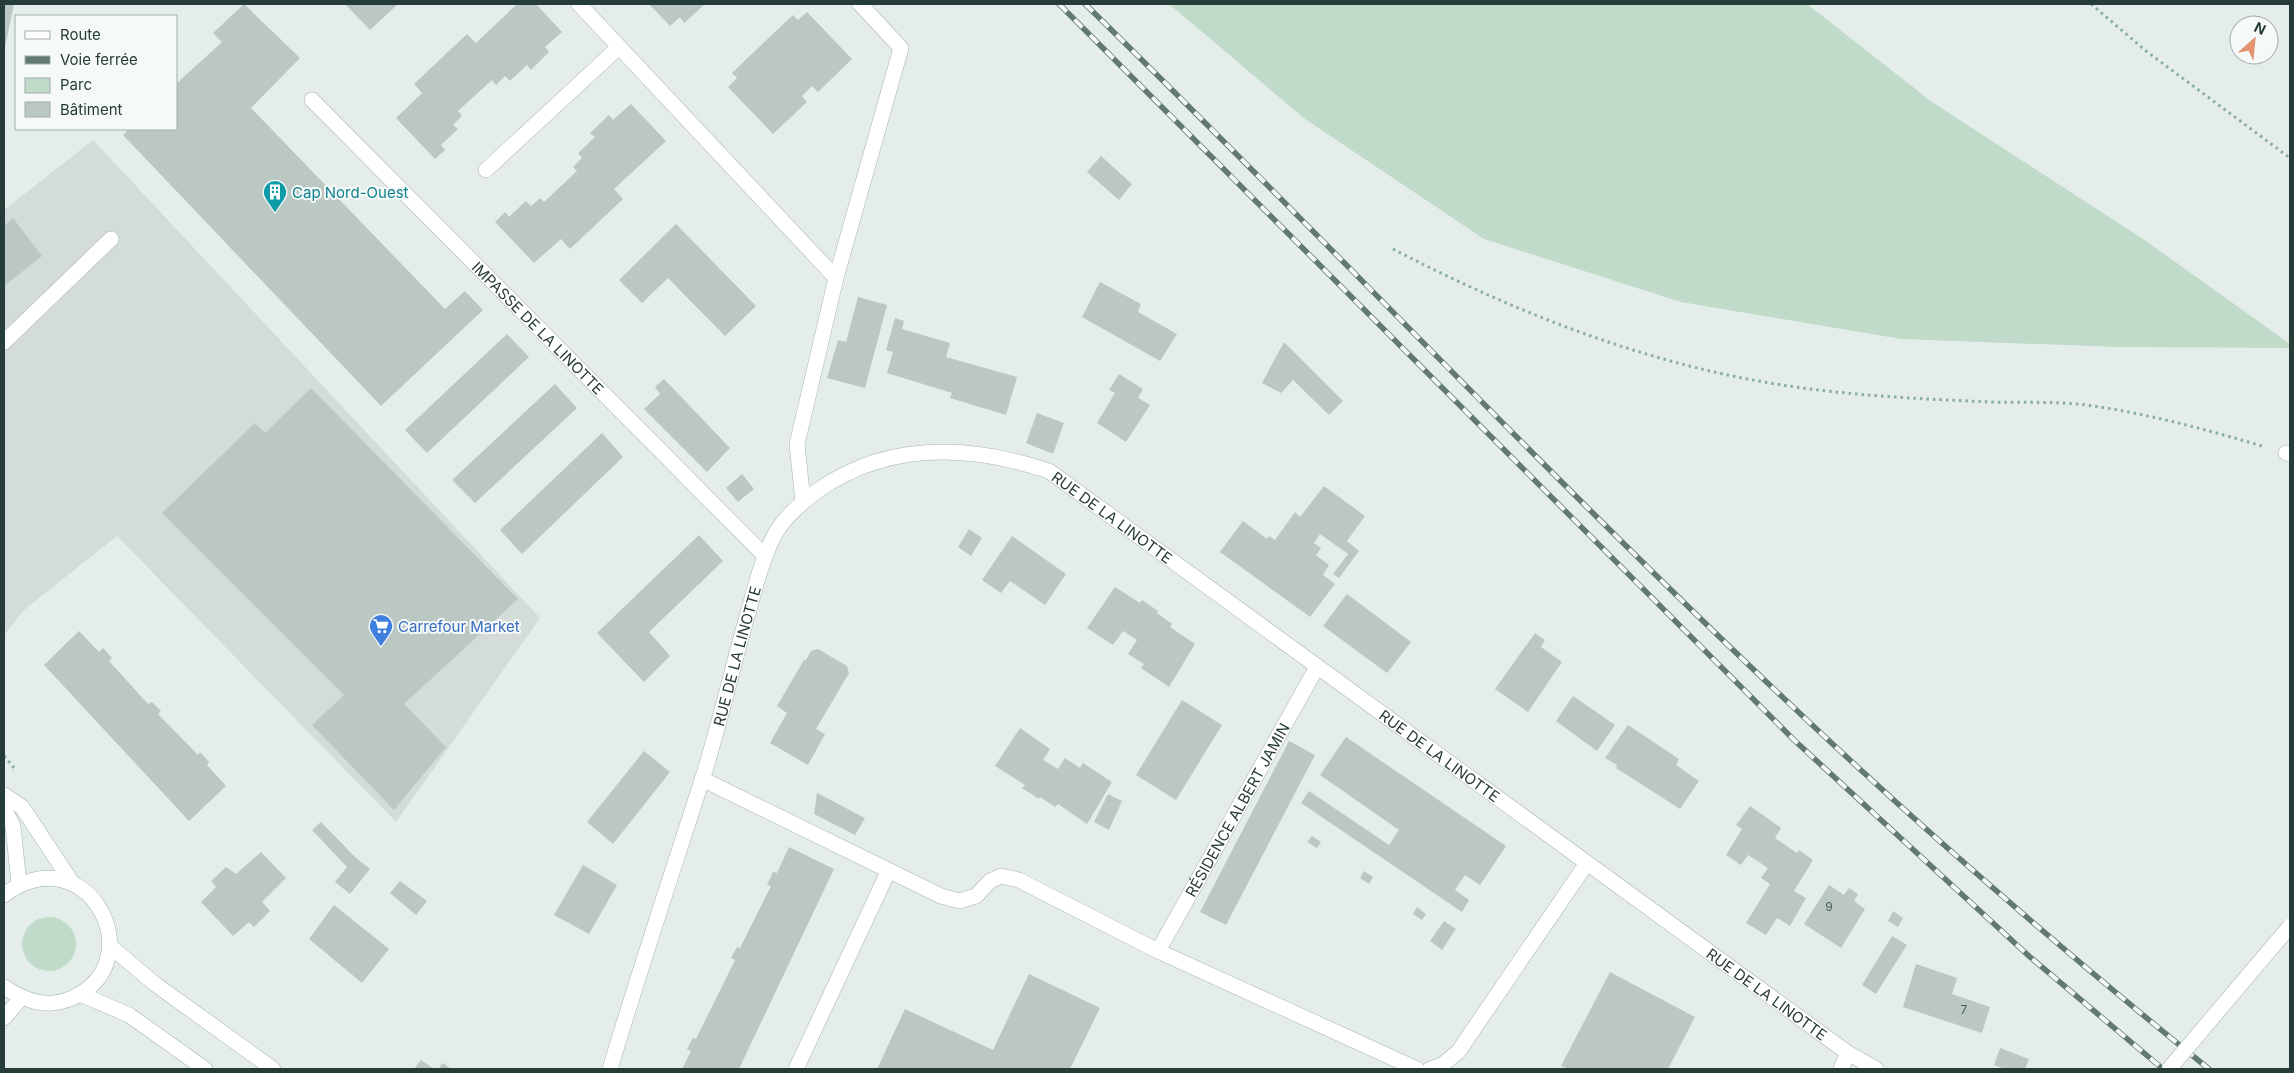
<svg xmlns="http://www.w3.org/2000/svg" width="2294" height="1073" viewBox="0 0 2294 1073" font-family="Inter,sans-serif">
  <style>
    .built { fill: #d3dcd9 }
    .green { fill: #c1dbca }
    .building { fill: #bbc7c3 }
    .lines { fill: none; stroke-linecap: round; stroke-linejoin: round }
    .service-casing { stroke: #a8b4b1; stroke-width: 16 }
    .minor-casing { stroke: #a8b4b1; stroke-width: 16 }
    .secondary-casing { stroke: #a2b4af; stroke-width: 16 }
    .path { stroke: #89aca4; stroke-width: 3; stroke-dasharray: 2.5 4; stroke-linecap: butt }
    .service { stroke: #fff; stroke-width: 15 }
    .minor { stroke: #fff; stroke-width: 15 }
    .secondary { stroke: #fff; stroke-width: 15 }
    .rail-casing { stroke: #617873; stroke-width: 5.5 }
    .rail { stroke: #f5f9f8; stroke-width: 4; stroke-dasharray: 11; stroke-linecap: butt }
    .minor-bridge-casing { stroke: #a8b4b1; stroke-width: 16; stroke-linecap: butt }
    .minor-bridge { stroke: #fff; stroke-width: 15 }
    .labels { text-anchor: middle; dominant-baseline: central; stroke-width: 4; stroke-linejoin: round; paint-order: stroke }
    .number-label { font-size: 12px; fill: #4b5f5b }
    .culture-label { font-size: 15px; fill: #0d838f; stroke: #f5f9f8; text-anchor: start }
    .street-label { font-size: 15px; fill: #263c38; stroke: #f5f9f8 }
    .shop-label { font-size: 15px; fill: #366cbe; stroke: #f5f9f8; text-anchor: start }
  </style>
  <rect width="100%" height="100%" fill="#e5edea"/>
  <polygon class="built" points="93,140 540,618 396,822 117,536 24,610 4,635 4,210"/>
  <g class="green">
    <polygon points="1169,4 1807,4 1932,102 2146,241 2290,344 2290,348 2119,347 1901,339 1681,302 1484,239 1305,119"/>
    <circle cx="49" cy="944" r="27"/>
  </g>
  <g class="building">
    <polygon points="4,4 14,4 5,47 4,47"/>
    <polygon points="244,4 300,58 251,108 445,309 465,291 483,310 381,406 123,135 129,129 176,129 176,84 222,42 213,33"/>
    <polygon points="345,4 398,4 370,30"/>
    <polygon points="517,4 536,4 562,32 545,47 549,52 531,70 527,65 510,81 505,76 496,85 492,80 458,111 462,116 453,125 458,129 441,145 445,150 435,159 396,118 422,93 414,84 467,34 476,43"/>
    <polygon points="649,4 705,4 684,23 680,17 670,26"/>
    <polygon points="807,12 852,59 818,92 812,86 802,96 807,102 773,134 728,87 737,78 732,73 757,49 793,15 798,20"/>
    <polygon points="631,104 666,141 614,189 623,199 570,249 561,239 534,263 495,222 505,212 509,217 526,201 531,206 540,198 544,202 577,171 573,167 582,158 578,153 595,137 590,133 609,115 613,120"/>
    <polygon points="1101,156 1132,184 1119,200 1087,172"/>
    <polygon points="13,218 42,256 4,286 4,226"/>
    <polygon points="676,224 756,306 725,336 668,278 642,303 619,280"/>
    <polygon points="1100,282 1141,304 1138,312 1177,334 1160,361 1082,317"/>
    <polygon points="858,297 887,305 865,388 827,378 838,340 846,342"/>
    <polygon points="895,318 904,321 902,329 950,343 946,357 1017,377 1006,415 950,398 952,393 887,373 893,352 886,350"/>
    <polygon points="507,334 529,357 427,453 405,430"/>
    <polygon points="1284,342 1343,401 1329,415 1293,380 1281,393 1262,383"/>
    <polygon points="1119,374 1143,389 1138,398 1150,405 1126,442 1097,423 1115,393 1109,390"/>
    <polygon points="664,379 730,448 707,472 644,409 660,394 655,387"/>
    <polygon points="555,384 577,408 475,503 452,480"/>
    <polygon points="311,388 518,599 404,704 446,747 394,810 312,725 344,695 162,513 255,423 265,433"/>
    <polygon points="1037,413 1064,423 1053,454 1026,443"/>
    <polygon points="602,433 623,457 522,554 500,530"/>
    <polygon points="742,474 754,489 738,502 726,488"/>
    <polygon points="1324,486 1365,516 1347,541 1359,551 1339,578 1333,574 1348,554 1320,534 1314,543 1321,548 1316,555 1329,565 1323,575 1335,584 1310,617 1220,552 1243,521 1267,539 1269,536 1275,540 1295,512 1300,517"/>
    <polygon points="969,529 982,538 971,556 958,547"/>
    <polygon points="699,535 723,561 649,632 670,656 644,682 597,633"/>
    <polygon points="1012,536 1066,574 1045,605 1010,581 1001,593 982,580"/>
    <polygon points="1115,587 1140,603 1142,600 1158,611 1157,613 1172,624 1170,627 1195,644 1169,687 1141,668 1144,664 1128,654 1137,640 1123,631 1113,645 1087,628"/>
    <polygon points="1347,594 1411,642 1387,673 1323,626"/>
    <polygon points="79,631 99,652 103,648 112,658 109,661 148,704 152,702 161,711 158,714 198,755 200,752 209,762 207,765 226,786 189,821 44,665"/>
    <polygon points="1535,633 1545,640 1541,647 1562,662 1528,712 1495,689"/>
    <polygon points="818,649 847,666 849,673 816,729 825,734 808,765 770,743 787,713 777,706 804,660 806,660 811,651"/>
    <polygon points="1573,696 1615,725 1597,751 1556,721"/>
    <polygon points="1182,700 1222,725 1176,800 1136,775"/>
    <polygon points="1628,725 1679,759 1676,765 1699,781 1680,809 1616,768 1617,765 1605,758"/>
    <polygon points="1020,728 1050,749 1043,760 1058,769 1065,758 1080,768 1083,763 1112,782 1087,824 1058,804 1055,807 1040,797 1039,799 1022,788 1025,785 995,766"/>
    <polygon points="1346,737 1506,846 1480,885 1465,875 1455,890 1469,900 1462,912 1301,803 1309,791 1389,845 1399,830 1320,775"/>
    <polygon points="1289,741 1315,755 1226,925 1200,912"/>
    <polygon points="644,751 670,772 613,844 587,822"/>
    <polygon points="817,793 865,818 855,835 814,814"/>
    <polygon points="1108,794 1122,801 1109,830 1094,822"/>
    <polygon points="1750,806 1781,828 1775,838 1797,853 1799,850 1813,860 1794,891 1806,898 1790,926 1777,918 1766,935 1746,923 1770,884 1761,878 1768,868 1748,855 1741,865 1726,855 1742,829 1736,825"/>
    <polygon points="321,822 355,857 370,869 350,894 335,882 347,867 312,830"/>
    <polygon points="1312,836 1321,842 1317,848 1307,842"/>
    <polygon points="789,847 834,869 739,1069 682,1069 691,1051 687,1049 693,1038 696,1039 735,960 731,958 737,947 740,948 771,886 767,885 773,872 777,873"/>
    <polygon points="261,852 286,878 262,902 270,911 254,927 249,922 233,936 201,902 216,887 211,881 226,867 236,874"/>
    <polygon points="583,865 617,885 589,934 554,915"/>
    <polygon points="1364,871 1373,877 1369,884 1360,878"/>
    <polygon points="400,881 427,901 416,915 390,893"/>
    <polygon points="1829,885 1844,895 1849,888 1858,894 1854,901 1865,909 1841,948 1804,924"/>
    <polygon points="334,905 389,949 362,983 309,939"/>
    <polygon points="1417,907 1426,914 1422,920 1413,914"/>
    <polygon points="1893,911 1903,918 1898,927 1888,921"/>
    <polygon points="1444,921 1456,929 1442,950 1430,941"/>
    <polygon points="1892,936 1907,945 1876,994 1862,985"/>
    <polygon points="1916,964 1957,978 1952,994 1990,1007 1982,1033 1903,1007"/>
    <polygon points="1610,972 1695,1017 1668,1069 1569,1069 1561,1066"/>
    <polygon points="1029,974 1100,1008 1070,1069 877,1069 905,1009 993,1050"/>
    <polygon points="2000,1048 2029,1059 2025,1069 2005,1069 1994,1065"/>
    <polygon points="421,1060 434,1069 414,1069"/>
    <polygon points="443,1063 451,1069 438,1069"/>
  </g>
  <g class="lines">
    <g class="service-casing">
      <g id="service">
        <polyline points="579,4 836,278"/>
        <polyline points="486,170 619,47"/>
        <polyline points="4,342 111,239"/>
        <polyline points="2286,453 2290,454"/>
        <polyline points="803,502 797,444 836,278 901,48 860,4"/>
        <polyline points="4,1018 21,998"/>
      </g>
    </g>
    <g class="minor-casing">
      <g id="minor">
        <path id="s1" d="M312,100L765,556"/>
        <polyline points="702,779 941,896 959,901 976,896 990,881 1001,876 1019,880 1158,951 1417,1069"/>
        <path id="s2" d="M1158,951L1317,667"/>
        <path id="s3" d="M610,1069C639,972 671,876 702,780C719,727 731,673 746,620C754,593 760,564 773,538C782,519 800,504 817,491C888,441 971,445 1049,471L1848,1053L1876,1069"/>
        <polyline points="796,1069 888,872"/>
        <polyline points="1430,1069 1442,1065 1458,1052 1587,863"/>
        <polyline points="1841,1069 1848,1053"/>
      </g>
    </g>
    <g class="secondary-casing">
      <g id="secondary">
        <polyline points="4,795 22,807 73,884"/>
        <polyline points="4,808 13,826 19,884"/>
        <path d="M4,895C88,833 154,962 72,998C47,1009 25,1001 4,987"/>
        <polyline points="110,946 155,984 273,1069"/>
        <polyline points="80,994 129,1015 205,1069"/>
      </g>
    </g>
    <g class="path">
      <polyline points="2091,4 2146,51 2290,158"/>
      <path d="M1393,249C1516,313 1651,366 1789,386C1855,396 1924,399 1991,402C2023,403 2055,401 2086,405C2146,413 2204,429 2262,446"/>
      <polyline points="4,756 15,769 13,771"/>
    </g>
    <use href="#service" class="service"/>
    <use href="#minor" class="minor"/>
    <use href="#secondary" class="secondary"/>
    <g class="rail-casing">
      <g id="rail">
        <polyline points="1059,4 1794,740 2030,957 2163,1069"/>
        <path d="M1085,4C1328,241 1561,490 1809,722C1938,843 2072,958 2209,1069"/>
      </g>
    </g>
    <use href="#rail" class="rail"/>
    <g class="minor-bridge-casing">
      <polyline id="minor-bridge" points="2169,1069 2290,926"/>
    </g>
    <use href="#minor-bridge" class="minor-bridge"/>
  </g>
  <defs>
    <g id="building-pin" transform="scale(1.25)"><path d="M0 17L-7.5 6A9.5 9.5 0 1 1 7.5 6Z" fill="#0f9aa8" stroke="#f5f9f8"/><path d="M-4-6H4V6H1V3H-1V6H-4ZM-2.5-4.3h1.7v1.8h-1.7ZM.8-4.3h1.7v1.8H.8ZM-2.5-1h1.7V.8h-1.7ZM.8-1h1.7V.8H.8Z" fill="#fff"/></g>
    <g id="supermarket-pin" transform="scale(1.25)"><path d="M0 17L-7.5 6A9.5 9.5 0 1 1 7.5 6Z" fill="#3f7fe0" stroke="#f5f9f8"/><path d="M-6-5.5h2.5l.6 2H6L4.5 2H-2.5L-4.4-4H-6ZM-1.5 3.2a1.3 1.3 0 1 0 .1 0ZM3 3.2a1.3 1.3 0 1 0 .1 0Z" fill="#fff"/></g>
  </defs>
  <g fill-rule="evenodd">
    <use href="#building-pin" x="275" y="192"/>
    <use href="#supermarket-pin" x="381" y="626"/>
  </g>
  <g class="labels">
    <g class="number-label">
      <text x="1829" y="906">9</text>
      <text x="1964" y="1009">7</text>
    </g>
    <g class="culture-label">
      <text x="292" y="192">Cap Nord-Ouest</text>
    </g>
    <g class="street-label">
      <text stroke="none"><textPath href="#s1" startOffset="321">IMPASSE DE LA LINOTTE</textPath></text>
      <text stroke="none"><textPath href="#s3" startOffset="941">RUE DE LA LINOTTE</textPath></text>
      <text stroke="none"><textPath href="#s3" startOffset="432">RUE DE LA LINOTTE</textPath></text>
      <text stroke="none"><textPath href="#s3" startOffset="1346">RUE DE LA LINOTTE</textPath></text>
      <text stroke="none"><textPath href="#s2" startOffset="162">RÉSIDENCE ALBERT JAMIN</textPath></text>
      <text stroke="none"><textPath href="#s3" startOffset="1751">RUE DE LA LINOTTE</textPath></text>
    </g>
    <g class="shop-label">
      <text x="398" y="626">Carrefour Market</text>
    </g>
  </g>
  <rect width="2294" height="1073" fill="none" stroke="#263c38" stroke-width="10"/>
  <rect x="15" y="15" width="162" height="115" fill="#f5f9f8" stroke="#a2adab"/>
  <rect x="25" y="31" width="25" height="8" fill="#ffffff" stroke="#a2adab"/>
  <text x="60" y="40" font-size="15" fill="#263c38">Route</text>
  <rect x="25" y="56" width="25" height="8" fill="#617873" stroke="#a2adab"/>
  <text x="60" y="65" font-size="15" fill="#263c38">Voie ferrée</text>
  <rect x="25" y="78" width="25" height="15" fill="#c1dbca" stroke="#a2adab"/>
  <text x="60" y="90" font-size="15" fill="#263c38">Parc</text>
  <rect x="25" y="102" width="25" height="15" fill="#bbc7c3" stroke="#a2adab"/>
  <text x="60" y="115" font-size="15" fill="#263c38">Bâtiment</text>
  <g transform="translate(2254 40) rotate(27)"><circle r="24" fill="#f5f9f8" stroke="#a2adab"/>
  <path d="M0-4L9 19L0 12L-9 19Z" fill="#e2936e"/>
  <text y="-8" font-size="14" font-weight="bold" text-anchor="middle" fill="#263c38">N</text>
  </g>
</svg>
